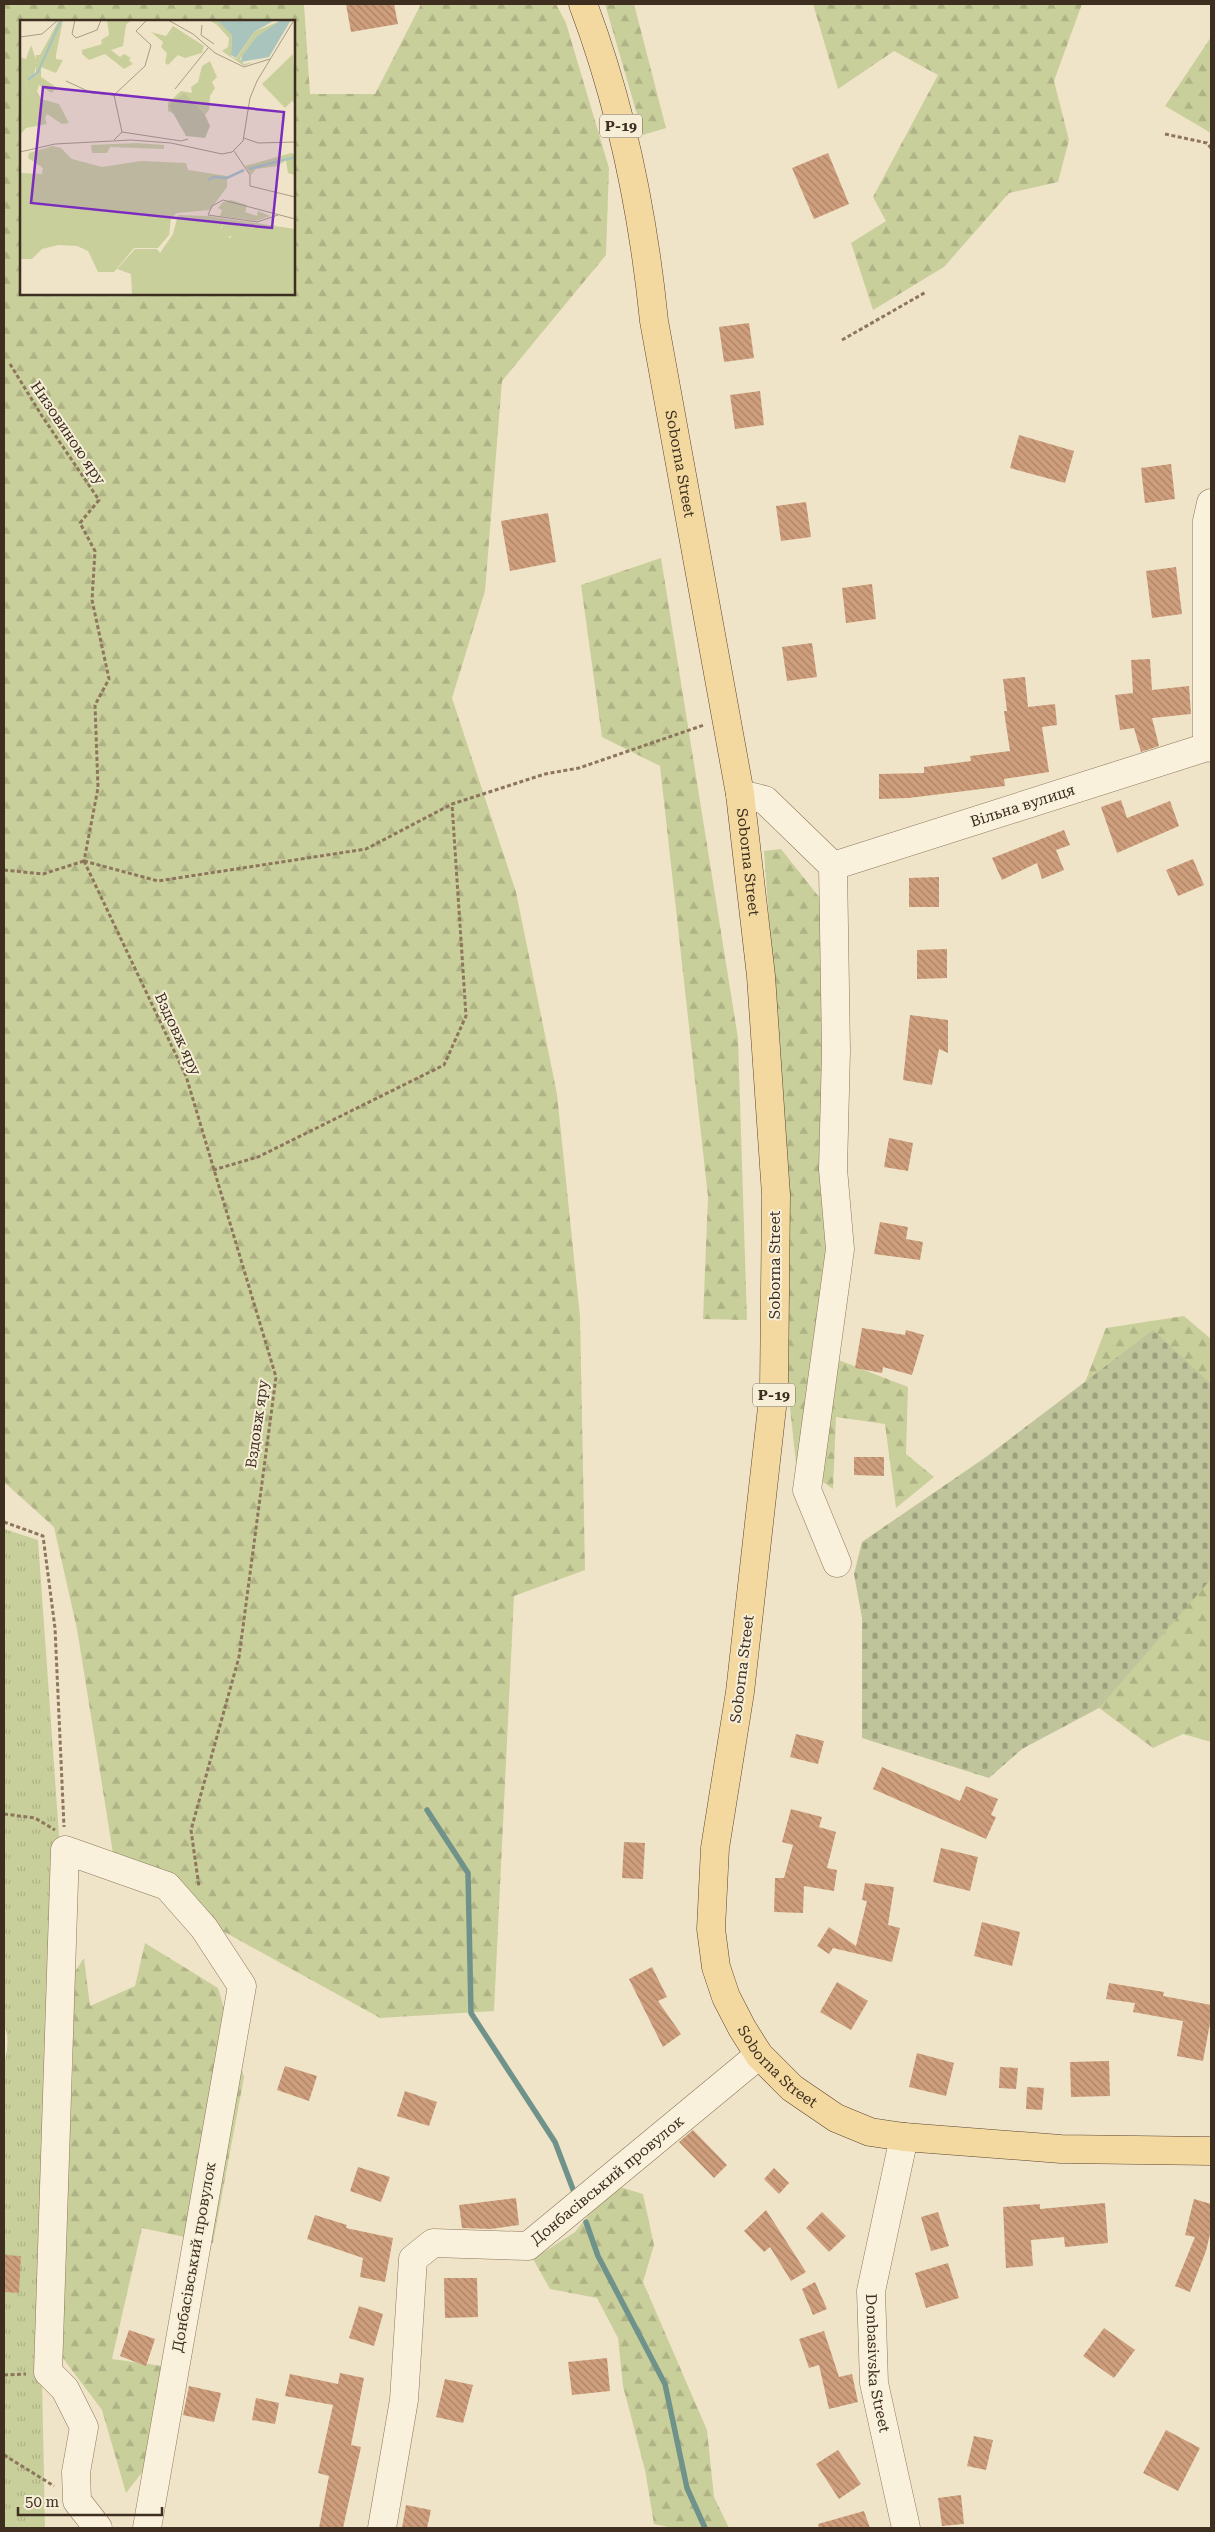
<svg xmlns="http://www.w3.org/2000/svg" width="1215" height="2532" viewBox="0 0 1215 2532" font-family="'Roboto Serif',serif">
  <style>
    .grass { fill: url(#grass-tufts) }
    .forest { fill: url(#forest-firs); fill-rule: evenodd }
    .cemetery { fill: url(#cemetery-stones) }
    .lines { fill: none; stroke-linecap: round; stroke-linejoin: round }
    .stream { stroke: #6f938a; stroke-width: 5.5 }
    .building { fill: url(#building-back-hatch) }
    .minor-casing { stroke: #8d765c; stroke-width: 29 }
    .major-casing { stroke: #5b4430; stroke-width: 29 }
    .path { stroke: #8d765c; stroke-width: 3; stroke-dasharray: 4 2.5; stroke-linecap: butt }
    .minor { stroke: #faf1dc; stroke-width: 28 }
    .major { stroke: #f3d9a0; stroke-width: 28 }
    .labels { text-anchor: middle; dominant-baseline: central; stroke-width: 4; stroke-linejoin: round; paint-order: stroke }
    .shield { fill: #f7eed8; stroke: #756857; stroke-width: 1 }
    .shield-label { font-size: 14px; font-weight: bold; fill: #3d2e20 }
    .street-label { font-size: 15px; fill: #3d2e20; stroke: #f7eed8 }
    .inset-river { fill: none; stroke: #a9c4bc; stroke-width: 2.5 }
    .inset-road { fill: none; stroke: #a89b85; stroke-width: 1 }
    .view { fill: #7b2cbf; fill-opacity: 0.15; stroke: #7b2cbf; stroke-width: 2.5 }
    .inset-edge { fill: none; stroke: #3d2e20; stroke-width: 2.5 }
  </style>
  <defs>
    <pattern id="grass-tufts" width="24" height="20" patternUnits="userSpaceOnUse" patternTransform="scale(1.25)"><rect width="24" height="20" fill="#c9cf9b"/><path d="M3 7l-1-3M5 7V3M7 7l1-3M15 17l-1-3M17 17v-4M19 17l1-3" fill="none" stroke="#aeb285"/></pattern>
    <pattern id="forest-firs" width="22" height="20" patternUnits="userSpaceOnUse" patternTransform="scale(1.25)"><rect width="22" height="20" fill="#c9cf9b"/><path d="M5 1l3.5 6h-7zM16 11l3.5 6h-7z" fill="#aeb285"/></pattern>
    <pattern id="cemetery-stones" width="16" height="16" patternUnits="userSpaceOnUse" patternTransform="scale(1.25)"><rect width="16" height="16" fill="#bfc49a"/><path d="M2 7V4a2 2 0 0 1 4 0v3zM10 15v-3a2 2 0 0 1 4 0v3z" fill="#9ca07d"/></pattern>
    <pattern id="building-back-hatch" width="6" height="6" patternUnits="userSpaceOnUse" patternTransform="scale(1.25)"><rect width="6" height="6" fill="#cf9f7d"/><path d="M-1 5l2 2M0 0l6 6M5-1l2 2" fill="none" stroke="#a98266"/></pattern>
  </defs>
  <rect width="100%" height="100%" fill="#f0e4c8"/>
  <path class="grass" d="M4,1529L38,1540L60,1849L42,2376L45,2528H4V2064C7,2053 10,2036 4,2026Z"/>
  <g class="forest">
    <path d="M4,4H304L310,94H375L421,4H556L566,23L609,168L606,255L502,381L485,591L452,698L516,892L557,1094L580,1316L585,1570L514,1596L494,2011L380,2018L116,1872L77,1629L54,1527L4,1482ZM21,21H294V294H21Z"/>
    <polygon points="605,4 634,4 666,128 643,135"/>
    <polygon points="813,4 1082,4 1054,81 1069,140 1058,182 1009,193 944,267 873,310 851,243 886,221 873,197 938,75 894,51 838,89"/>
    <polygon points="1211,37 1211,133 1165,106"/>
    <polygon points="661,558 738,1038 747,1320 703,1319 708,1197 660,766 602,737 581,585"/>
    <polygon points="781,849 827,907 830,1249 818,1352 908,1387 906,1454 934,1477 896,1508 885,1424 836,1417 833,1489 796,1463 788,1390 786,1155 764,851"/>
    <polygon points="1184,1316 1211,1339 1211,1742 1183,1734 1153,1748 1099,1708 1132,1590 1070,1421 1106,1328"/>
    <polygon points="145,1943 218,1988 244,2077 213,2243 142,2228 112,2359 162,2366 147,2466 126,2493 102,2410 59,2353 73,2062 69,1981 84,1958 90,2006 135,1986"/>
    <polygon points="613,2185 643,2194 654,2245 643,2282 707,2430 714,2497 729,2528 673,2528 654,2524 645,2470 623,2386 618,2338 597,2298 550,2289 533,2259 575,2232"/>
  </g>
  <polygon class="cemetery" points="1153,1330 1211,1384 1211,1579 1099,1708 1022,1749 989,1778 862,1738 862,1618 854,1574 862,1542 986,1457"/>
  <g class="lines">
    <g class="stream">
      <polyline points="427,1810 468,1873 471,2013 555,2142 574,2192"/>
      <polyline points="586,2222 598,2256 665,2384 687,2488 705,2528"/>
    </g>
  </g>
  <g class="building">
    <polygon points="346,4 394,4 398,24 351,32"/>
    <polygon points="828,153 849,204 814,219 792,168"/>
    <polygon points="749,323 754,358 724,362 719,327"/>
    <polygon points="760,391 764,425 735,429 730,395"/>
    <polygon points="1019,435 1074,451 1065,483 1010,468"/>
    <polygon points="1171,464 1175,499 1145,503 1141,468"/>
    <polygon points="806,502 811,537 781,541 776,506"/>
    <polygon points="548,513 556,562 510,571 501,521"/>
    <polygon points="1176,567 1182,614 1152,618 1146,571"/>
    <polygon points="872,584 876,619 846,623 842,588"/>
    <polygon points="812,643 817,677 787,681 782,647"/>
    <polygon points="1150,659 1152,690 1189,686 1191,714 1152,718 1159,746 1141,752 1134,728 1120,730 1115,695 1133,693 1131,660"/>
    <polygon points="1025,677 1028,707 1055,704 1057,725 1042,727 1049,772 1004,779 1005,786 909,798 879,799 879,774 924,773 924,767 971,761 970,756 1010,751 1004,711 1007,711 1003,679"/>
    <polygon points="1121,800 1127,818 1170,801 1179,826 1117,853 1101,807"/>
    <polygon points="1064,830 1070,845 1056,850 1064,870 1042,879 1037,863 1002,880 992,858"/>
    <polygon points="1193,859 1204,885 1178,896 1166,870"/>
    <polygon points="939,877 939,907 909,907 909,878"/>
    <polygon points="947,949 947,978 917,979 917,950"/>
    <polygon points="910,1015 948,1020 948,1053 939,1049 932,1085 903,1080"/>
    <polygon points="889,1138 913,1143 908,1171 884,1167"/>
    <polygon points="880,1222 908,1227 906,1239 923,1242 920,1260 874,1254"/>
    <polygon points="862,1328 905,1335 906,1330 924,1335 912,1375 883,1367 882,1373 855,1368"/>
    <polygon points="854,1457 884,1457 884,1476 854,1475"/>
    <polygon points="796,1734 824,1741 818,1764 790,1757"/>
    <polygon points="882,1767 960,1801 966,1786 998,1799 991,1815 996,1817 986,1839 873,1789"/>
    <polygon points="791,1809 822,1817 819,1827 836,1832 827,1868 837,1870 834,1891 804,1886 803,1913 774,1912 775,1878 784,1878 793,1845 782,1842"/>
    <polygon points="624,1842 645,1843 643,1879 622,1878"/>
    <polygon points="941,1848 978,1857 970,1891 933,1882"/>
    <polygon points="865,1883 894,1887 888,1925 900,1928 892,1962 833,1948 829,1954 817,1946 829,1927 856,1946 867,1901 862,1900"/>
    <polygon points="982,1922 1020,1932 1012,1966 974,1956"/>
    <polygon points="652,1967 667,1997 658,2001 681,2034 663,2047 629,1979"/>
    <polygon points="837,1982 868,2001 851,2030 820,2012"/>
    <polygon points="1109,1983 1164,1992 1163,1996 1211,2005 1211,2018 1203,2061 1177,2056 1183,2021 1133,2012 1135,2003 1106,1999"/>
    <polygon points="917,2053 954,2063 946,2096 909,2087"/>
    <polygon points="1109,2061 1110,2096 1071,2097 1070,2062"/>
    <polygon points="285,2066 317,2076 309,2101 277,2090"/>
    <polygon points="1000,2067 1018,2068 1016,2089 999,2088"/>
    <polygon points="1027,2087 1044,2088 1042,2110 1026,2109"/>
    <polygon points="405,2091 437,2102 429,2126 397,2116"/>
    <polygon points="693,2130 727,2165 714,2178 679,2142"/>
    <polygon points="358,2167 390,2177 381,2202 350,2191"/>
    <polygon points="774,2168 789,2183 779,2194 764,2179"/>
    <polygon points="516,2198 519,2225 491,2229 462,2228 459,2205"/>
    <polygon points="1194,2199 1211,2204 1211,2230 1206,2251 1190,2292 1175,2286 1195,2237 1185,2235"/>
    <polygon points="1105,2203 1108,2243 1065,2247 1064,2237 1031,2240 1033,2266 1006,2268 1003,2207 1040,2204 1040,2209"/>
    <polygon points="766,2210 806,2272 791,2281 770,2247 764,2252 744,2231"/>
    <polygon points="822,2212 846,2236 829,2252 806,2228"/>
    <polygon points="938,2212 949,2246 931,2251 921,2217"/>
    <polygon points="315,2215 347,2225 346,2228 393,2238 385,2282 360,2277 363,2258 307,2239"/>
    <polygon points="4,2255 21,2256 19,2293 4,2292"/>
    <polygon points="948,2263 959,2298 926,2308 915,2273"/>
    <polygon points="444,2278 477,2278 478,2317 445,2318"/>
    <polygon points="815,2282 827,2309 813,2315 802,2289"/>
    <polygon points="359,2306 383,2314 374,2346 349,2338"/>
    <polygon points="1104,2328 1135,2350 1114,2378 1083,2356"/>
    <polygon points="129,2330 155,2339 146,2366 120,2356"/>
    <polygon points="824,2331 839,2377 852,2374 858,2402 829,2409 819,2365 809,2368 799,2339"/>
    <polygon points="607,2358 610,2391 572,2395 568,2362"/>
    <polygon points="340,2373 364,2378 351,2445 361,2447 343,2528 319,2528 329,2476 318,2473 333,2405 285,2396 290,2374 338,2384"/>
    <polygon points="445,2379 473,2385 463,2423 436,2417"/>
    <polygon points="189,2386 221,2393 214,2422 183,2415"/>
    <polygon points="256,2398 279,2403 275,2424 252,2420"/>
    <polygon points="1166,2430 1200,2448 1178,2491 1143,2473"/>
    <polygon points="974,2436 993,2440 986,2470 967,2466"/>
    <polygon points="838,2450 861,2484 839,2499 816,2464"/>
    <polygon points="961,2495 964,2524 942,2526 938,2498"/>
    <polygon points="406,2505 431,2510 427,2528 402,2528"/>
    <polygon points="864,2511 870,2528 819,2528 818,2524"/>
  </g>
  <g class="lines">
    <g class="minor-casing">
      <g id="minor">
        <polyline points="1207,747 1207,521 1211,503"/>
        <polyline points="740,794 765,800 833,866 836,1051 833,1169 840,1249 807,1490 837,1563"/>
        <path id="s1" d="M833,866L1207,747L1211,748"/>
        <path id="s2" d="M904,2137L871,2291L874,2383L906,2528"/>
        <polyline points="98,2528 77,2501 76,2472 84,2427 65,2389 48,2372 65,1850 167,1886 204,1928 242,1986 147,2528"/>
        <path id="s3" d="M382,2528L404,2400L413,2259L433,2243L528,2246L759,2055"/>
      </g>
    </g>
    <g class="major-casing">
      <g id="major">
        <path id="s4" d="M583,4C622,107 643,212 654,321L740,794L761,976L776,1195L774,1390L740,1692L715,1848L711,1929L716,1967L726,1997L742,2028L759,2055L792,2088L836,2118L870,2132L904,2137L1061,2149L1211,2151"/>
      </g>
    </g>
    <g class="path">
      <polyline points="1165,134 1207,143 1211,148"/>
      <polyline points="842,340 926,292"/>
      <polyline points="10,364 42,416 99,500 80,523 95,551 92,600 109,679 95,705 98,788 84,861"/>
      <polyline points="84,861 186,1076 276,1377 239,1657 191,1830 199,1887"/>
      <polyline points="84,861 158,881 366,849 452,804 545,774 579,768 704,725"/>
      <polyline points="4,870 43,874 84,861"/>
      <polyline points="213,1170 258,1157 444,1065 466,1016 452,804"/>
      <polyline points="4,1522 43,1536 55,1628 64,1827"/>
      <polyline points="4,1814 35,1818 55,1830"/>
      <polyline points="4,2375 26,2374"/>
      <polyline points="4,2455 54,2486"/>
    </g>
    <use href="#minor" class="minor"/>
    <use href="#major" class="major"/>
  </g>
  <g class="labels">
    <g class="shield">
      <rect x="600" y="114.5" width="42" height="23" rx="4"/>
      <rect x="753" y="1383.5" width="42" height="23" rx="4"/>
    </g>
    <g class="shield-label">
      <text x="621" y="126">Р-19</text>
      <text x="774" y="1395">Р-19</text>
    </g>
    <g class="street-label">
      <text transform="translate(68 433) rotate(56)">Низовиною яру</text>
      <text stroke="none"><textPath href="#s4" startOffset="471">Soborna Street</textPath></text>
      <text stroke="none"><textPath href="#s1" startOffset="199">Вільна вулиця</textPath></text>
      <text stroke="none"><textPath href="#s4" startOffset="875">Soborna Street</textPath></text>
      <text transform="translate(178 1034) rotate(65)">Вздовж яру</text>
      <text transform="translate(775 1265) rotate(-90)">Soborna Street</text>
      <text transform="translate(257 1424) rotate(-82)">Вздовж яру</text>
      <text transform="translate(742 1669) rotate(-83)">Soborna Street</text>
      <text stroke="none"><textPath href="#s4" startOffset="2105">Soborna Street</textPath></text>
      <text stroke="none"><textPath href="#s3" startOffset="495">Донбасівський провулок</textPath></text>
      <text transform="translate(194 2257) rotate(-80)">Донбасівський провулок</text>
      <text stroke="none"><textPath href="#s2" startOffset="230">Donbasivska Street</textPath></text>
    </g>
  </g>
  <g transform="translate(20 20)">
    <rect width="275" height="275" fill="#f0e4c8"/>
    <path d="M11,25L17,42L14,55L5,63L9,76L4,77L0,74V37L6,39ZM273,34L275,84L272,81L265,88L242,64ZM158,195L188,196L275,209V275H112L111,254L97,249L115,229H137L140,233L153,214ZM204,203L214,213L210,218L186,206L200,209Z" fill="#c9cf9b" fill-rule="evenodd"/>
    <path d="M39,0H43L36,35V39L43,40L36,53L21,47V57L36,67L32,73L19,65L17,71L21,79L39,84L49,103L42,104L27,94L25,98L27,104L6,108L0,115V74L9,76L5,63L16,55V35H20ZM87,0H111L106,5L103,26L91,30L100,37L104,34L111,38L109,40L113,44L104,49L85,34L69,40L62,34V30L82,24L81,20L89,15ZM188,0L199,1L212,15L211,36L216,39L234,12L260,1L236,17L220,39L224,44L234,42L224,46L202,31L208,27L209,18L196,4ZM153,6L184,26L182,33L165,38L158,35L148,45L145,43L147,33L141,27L143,22L131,12L146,16ZM190,41L197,57L192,62L195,68L190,76L189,90L185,95L174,91L157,95L148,91V83L161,71L172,73L171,67L178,62L182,46ZM267,46H275L271,66L265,64ZM261,67H270L272,77L255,73ZM117,123L144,125V129L90,127L87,133H72L71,125ZM33,126L41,128L52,139L82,147L121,141L166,143L168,150L207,156V167L190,190L157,193L151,198L149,215L138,228H114L94,252H78L68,231L57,226L38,225L22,229L12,239H0V153L22,154L23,148L8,138L9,133ZM271,133L275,134V155L268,153L266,140L258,146L236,149L231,155L225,146ZM211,180L227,185L225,192L237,196L238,191L250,196L236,201L200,196L202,190L198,188L203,182ZM204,203L217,214L202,219L197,212L184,210L186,205L201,209Z" fill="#c9cf9b"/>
    <path d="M164,73L185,95L190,106L185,118L166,116L149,86Z" fill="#bfc49a"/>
    <path d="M197,0H255L234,12L216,38L211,35L212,15ZM261,0H271L249,37L221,42L222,36L236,17Z" fill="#a9c4bc"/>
    <path class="inset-river" d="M8,60L18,52L41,0M229,149L275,137M188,160L194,157L207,158L224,150"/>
    <path class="inset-road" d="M55,0L52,14L56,18L77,10L81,0M148,0L173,14L195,33L224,47L250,39M182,5L181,15L194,24M0,17L22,14L38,0M46,61L72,73L94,75M155,69L188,28M102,112L94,75L125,46L131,25L116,11L127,0M224,118L238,123L275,122M94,120L102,112L161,121L168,119M214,131L230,155V166L275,177M0,132L35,124L111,120L151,123L202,134L212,132L223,121L230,78L237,61L274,0M258,195L237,202L188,195L192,186L203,180L275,199"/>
    <path class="view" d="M23,67L264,92L252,208L11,183Z"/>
    <rect width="275" height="275" class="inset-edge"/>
  </g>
  <rect width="1215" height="2532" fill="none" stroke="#3d2e20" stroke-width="10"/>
  <path d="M18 2507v8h144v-8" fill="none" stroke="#3d2e20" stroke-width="2.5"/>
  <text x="25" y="2507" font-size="15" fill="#3d2e20" stroke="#f7eed8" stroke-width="4" paint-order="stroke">50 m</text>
</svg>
